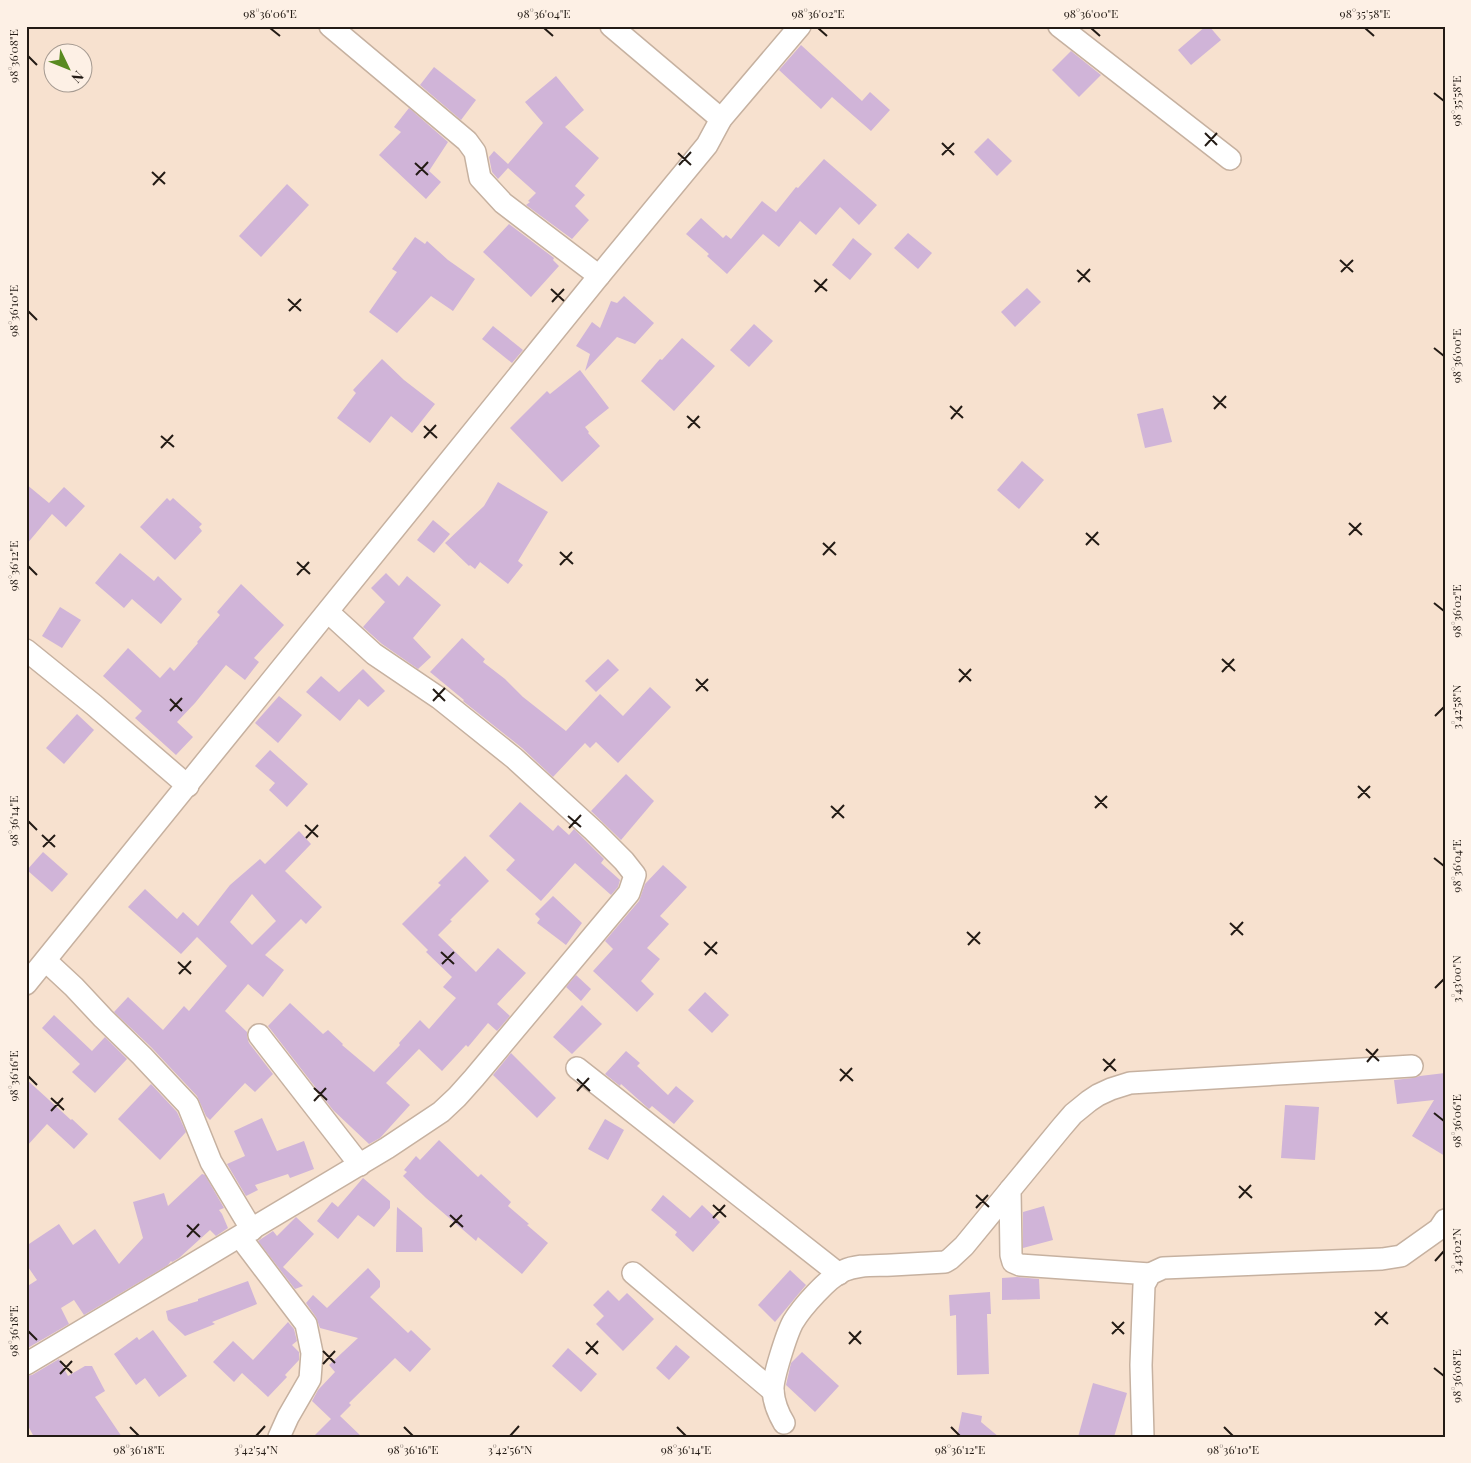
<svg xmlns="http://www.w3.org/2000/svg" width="1471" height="1463" viewBox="0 0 1471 1463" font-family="'Playfair Display',serif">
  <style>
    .building { fill: #d0b4d8; fill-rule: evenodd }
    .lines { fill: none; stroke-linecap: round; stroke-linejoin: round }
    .minor-casing { stroke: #c6b1a0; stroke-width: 24 }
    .minor { stroke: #fff; stroke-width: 21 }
    .ticks { fill: none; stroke: #231b15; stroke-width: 2 }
    .neatline { fill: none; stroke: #231b15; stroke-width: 2 }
    .ticks-label { font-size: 12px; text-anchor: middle; fill: #231b15 }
  </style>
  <rect width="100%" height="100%" fill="#f7e1cf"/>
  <g class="building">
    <polygon points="1206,26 1209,26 1221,40 1191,65 1178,50"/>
    <polygon points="801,45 862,101 870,92 890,110 871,131 832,97 821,109 779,70"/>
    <polygon points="1071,51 1101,75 1079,97 1052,70"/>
    <polygon points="434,67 476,100 461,120 420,85"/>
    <polygon points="556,76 584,110 565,127 599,158 575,186 585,195 575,206 589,220 572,239 526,205 530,202 528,201 536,193 508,168 498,179 492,172 489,157 494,151 508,164 543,123 525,102"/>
    <polygon points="409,108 448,142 429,171 441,182 426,199 379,155 401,132 394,127"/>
    <polygon points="988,138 1012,161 997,176 974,152"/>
    <polygon points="824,159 877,205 859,225 840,207 816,235 800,221 779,247 763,234 727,274 707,256 709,254 686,234 701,218 723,238 726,235 731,239 762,201 776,212 796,187 798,188"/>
    <polygon points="287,184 309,205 261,257 239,236"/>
    <polygon points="509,224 554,258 553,260 559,266 531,297 483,252"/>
    <polygon points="908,233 932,253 918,269 894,248"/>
    <polygon points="415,237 425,244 427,241 448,260 475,279 453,311 431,296 397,333 369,312 397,272 392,269"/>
    <polygon points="853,238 872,254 850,280 832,265"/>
    <polygon points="1027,288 1041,302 1015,327 1001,312"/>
    <polygon points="624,296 654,323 635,344 617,337 585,371 590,354 576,346 592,322 600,328 611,301 617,303"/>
    <polygon points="754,324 773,341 749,367 730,350"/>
    <polygon points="493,326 523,350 512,363 482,339"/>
    <polygon points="682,338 715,366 674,411 641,381 660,359 662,360"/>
    <polygon points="382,359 404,380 435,404 412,433 391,416 370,443 337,418 356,393 353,390"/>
    <polygon points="580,370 609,408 585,427 589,432 588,433 600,446 562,482 510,428 547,391 550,394"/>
    <polygon points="1163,408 1172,442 1145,448 1137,414"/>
    <polygon points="1022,461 1044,480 1019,509 997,490"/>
    <polygon points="498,482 548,512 518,561 523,565 508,584 480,562 475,569 470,565 469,566 445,543 484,506"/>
    <polygon points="26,484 49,503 64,487 85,506 66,527 52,514 26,545"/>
    <polygon points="167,498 170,501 173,498 202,524 199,527 202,531 175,560 140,527"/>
    <polygon points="433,520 450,534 434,553 417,540"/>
    <polygon points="120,553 154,581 158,576 182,599 161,624 132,599 124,608 95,583"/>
    <polygon points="386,573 399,586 407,576 441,605 413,638 431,657 418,669 382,644 363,627 385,602 371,588"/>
    <polygon points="241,584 284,625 254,658 259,662 245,680 226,665 195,703 177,722 193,737 176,755 135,718 142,711 103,676 128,648 160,678 170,667 174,671 198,643 197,642 220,615 217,612"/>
    <polygon points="60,607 81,620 62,648 42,636"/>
    <polygon points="462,638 485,659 483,662 505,679 523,697 566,731 600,694 623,716 650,687 671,707 618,763 596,742 590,748 585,743 553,777 522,748 463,701 464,700 430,672"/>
    <polygon points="608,659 619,670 596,692 585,681"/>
    <polygon points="363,669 385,691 368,707 359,699 340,721 306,692 321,676 339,692"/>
    <polygon points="279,696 302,715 278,743 255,723"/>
    <polygon points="77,714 94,730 64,764 46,748"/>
    <polygon points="270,750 308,784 287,807 269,790 275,783 255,766"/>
    <polygon points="626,774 654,801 621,840 591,811"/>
    <polygon points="520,802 553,831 558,825 569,835 574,829 604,859 601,863 620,880 618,887 611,895 575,863 541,901 506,870 515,860 489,836"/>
    <path d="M299,831L311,844L285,871L322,907L306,924L301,919L265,955L284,970L263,997L248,984L225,1011L247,1032V1037L249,1043L273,1074L255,1092L245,1083L210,1120L206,1116L197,1096L151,1047L114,1012L128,997L163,1030L184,1006L189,1011L227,966L197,937L181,954L128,907L145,889L177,919L183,912L198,926L230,885L260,859L265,864ZM252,894L276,921L252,945L230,922Z"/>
    <polygon points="43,852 68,874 52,892 27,870"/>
    <polygon points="465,856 489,881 450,920 452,921 438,935 476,972 498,948 526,973 497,1004 510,1016 497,1031 488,1023 468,1047 466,1045 442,1071 419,1049 386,1083 410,1105 380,1138 369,1144 333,1110 268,1026 290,1003 323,1034 328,1030 343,1044 342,1045 374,1072 400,1045 399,1043 420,1020 429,1029 456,998 443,987 452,977 426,952 428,950 402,924 441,885 438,883"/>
    <polygon points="663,865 687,887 660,916 669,924 647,948 660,959 641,981 654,994 637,1012 593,971 613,949 605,941 639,901 645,884"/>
    <polygon points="553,896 582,923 566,945 537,923 540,919 535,914"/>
    <polygon points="576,975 591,989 581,1001 566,987"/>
    <polygon points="705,992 729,1015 712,1033 688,1010"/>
    <polygon points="582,1005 602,1024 572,1054 553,1037"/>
    <polygon points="54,1015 92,1051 105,1037 127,1059 95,1093 72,1072 80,1064 42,1028"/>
    <polygon points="626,1051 640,1063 637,1066 668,1095 676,1086 694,1101 674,1124 652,1106 649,1109 621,1084 620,1086 605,1074"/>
    <polygon points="511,1053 556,1098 537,1118 493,1075"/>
    <polygon points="1445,1073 1445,1156 1412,1136 1434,1100 1397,1104 1394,1080 1413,1078 1420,1076"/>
    <polygon points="26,1079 71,1120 72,1119 88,1134 74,1149 47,1124 26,1147"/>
    <polygon points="151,1084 177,1112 186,1132 160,1160 118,1119"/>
    <polygon points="1285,1105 1319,1107 1315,1160 1281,1158"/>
    <polygon points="262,1118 277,1151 304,1141 314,1169 290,1178 288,1174 255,1185 258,1190 246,1196 227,1164 245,1156 234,1131"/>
    <polygon points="605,1119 624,1130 608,1160 588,1149"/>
    <polygon points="439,1140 478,1177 481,1174 511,1202 508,1206 529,1224 527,1225 548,1243 522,1274 478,1237 476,1241 426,1198 403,1176 407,1172 404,1170 416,1156 420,1160"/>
    <polygon points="202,1174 205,1175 224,1208 219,1210 222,1214 228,1228 216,1236 210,1230 179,1258 172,1262 171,1261 168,1265 84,1315 74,1300 61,1308 69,1324 26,1349 26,1287 37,1280 26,1264 26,1246 59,1224 73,1245 95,1229 119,1264 143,1238 133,1202 164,1193 168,1206"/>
    <polygon points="363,1178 390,1201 390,1208 374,1227 358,1215 338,1239 317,1221 332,1202 338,1207"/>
    <polygon points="663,1195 690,1218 702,1205 720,1222 693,1252 675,1235 677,1232 651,1210"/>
    <polygon points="1044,1206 1053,1240 1023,1248 1023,1212"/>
    <polygon points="397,1207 422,1228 423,1252 396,1252"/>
    <polygon points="296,1217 314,1234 283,1267 303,1286 295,1289 258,1241 273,1231 277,1236"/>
    <polygon points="368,1268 380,1281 380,1287 370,1297 408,1333 411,1330 431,1349 410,1372 395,1358 349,1403 351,1405 340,1416 362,1437 313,1437 331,1419 312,1401 318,1390 335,1372 329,1365 358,1338 320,1328 316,1317 306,1303 313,1295 327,1308"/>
    <polygon points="790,1270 806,1285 775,1322 758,1305"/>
    <polygon points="1017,1277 1039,1279 1040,1299 1002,1300 1002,1278"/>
    <polygon points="248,1281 257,1304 212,1322 215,1324 185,1336 168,1320 166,1311 198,1301 198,1299"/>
    <polygon points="608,1290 619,1301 627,1293 654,1319 623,1351 596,1324 604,1316 593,1305"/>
    <polygon points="990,1292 991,1314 987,1314 989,1374 957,1375 956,1315 950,1316 949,1295"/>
    <polygon points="288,1322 294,1329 297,1341 292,1345 299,1352 299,1360 285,1375 287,1377 268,1397 242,1373 234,1382 213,1362 233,1341 253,1360"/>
    <polygon points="153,1330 187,1376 159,1397 145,1378 136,1385 114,1354 137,1337 139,1340"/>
    <polygon points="676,1345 690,1357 669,1380 656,1368"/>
    <polygon points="568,1348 597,1374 581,1392 552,1366"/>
    <polygon points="802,1352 839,1386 815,1412 786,1385 791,1363"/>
    <polygon points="59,1359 68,1376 85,1366 92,1366 105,1391 95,1397 122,1437 34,1437 26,1422 26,1376 32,1375"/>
    <polygon points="1093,1383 1127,1393 1114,1437 1078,1437"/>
    <polygon points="962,1412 982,1416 981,1422 999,1437 957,1437"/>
  </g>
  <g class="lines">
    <g class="minor-casing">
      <g id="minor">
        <polyline points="330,26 467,141 475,152 480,178 503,203 599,276"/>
        <polyline points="611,26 721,119"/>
        <polyline points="1059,26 1230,159"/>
        <polyline points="26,650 94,705 188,786"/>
        <polyline points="46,961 74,987 103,1018 142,1056 188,1105 211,1162 252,1230"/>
        <polyline points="26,984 599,276 707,145 721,119 800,26"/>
        <polyline points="259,1035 360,1165"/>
        <polyline points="577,1068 839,1274"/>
        <polyline points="240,1237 306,1324 312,1353 310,1379 288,1417 279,1437"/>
        <polyline points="633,1273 773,1391"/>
        <polyline points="1150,1274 1020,1265 1013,1262 1011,1255 1010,1190 1061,1128 1073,1114 1089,1101 1098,1095 1111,1089 1130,1083 1412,1066"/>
        <polyline points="26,1364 387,1148 441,1112 457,1097 474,1078 629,893 635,875 624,861 594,831 514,758 439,698 374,654 328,612"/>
        <path d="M784,1423C778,1413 774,1403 773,1391C772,1379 787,1333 793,1322C802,1307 828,1278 843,1271C858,1264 876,1266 892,1265C910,1264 928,1263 945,1262L950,1259L964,1246L1010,1190"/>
        <polyline points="1143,1437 1141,1365 1144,1285 1150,1274 1163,1268 1382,1259 1401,1256 1439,1229 1445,1220"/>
      </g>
    </g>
    <use href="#minor" class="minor"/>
  </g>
  <path class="ticks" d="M270,28L280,36M544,28L553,36M818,28L827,36M1091,28L1100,36M1365,28L1374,36M28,56L37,65M1434,93L1444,101M1205,133L1217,145M942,143L954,155M1205,146L1217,133M678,153L691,165M942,155L954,143M415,163L428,175M679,165L691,152M152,172L165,184M416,175L428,162M153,185L165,172M1340,260L1353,272M1077,270L1090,282M1341,272L1353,260M814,280L827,291M1078,282L1090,269M551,289L564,301M815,292L827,279M288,299L301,311M552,302L564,289M28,311L37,320M289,311L301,299M1434,348L1444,356M1213,396L1226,408M950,406L963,418M1214,409L1226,396M687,416L700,428M951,419L962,406M424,426L437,438M688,428L699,416M161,436L174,447M424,438L436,425M161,448L173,435M1349,523L1362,535M1086,533L1099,545M1349,535L1361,523M823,543L836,555M1086,545L1098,532M560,552L573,564M823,555L835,542M297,562L310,574M560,565L572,552M28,566L37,575M297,575L309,562M1434,603L1444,611M1222,659L1235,671M959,669L971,681M1222,672L1234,659M696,679L708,691M959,682L971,669M433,689L445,701M696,691L708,679M170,699L182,711M433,701L445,688M170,711L182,698M1435,716L1444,707M1358,786L1370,798M1095,796L1107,808M1358,798L1370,786M831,806L844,818M1095,808L1107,796M568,816L581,827M832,818L844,805M28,821L37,830M305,825L318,837M569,828L581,815M42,835L55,847M306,838L318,825M43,847L55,835M1434,858L1444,866M1230,923L1243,935M967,932L980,944M1231,935L1243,922M704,942L717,954M968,945L980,932M441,952L454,964M705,955L717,942M178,962L191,974M442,964L454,952M179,974L191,961M1435,988L1444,979M1366,1049L1379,1061M1103,1059L1116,1071M1367,1062L1378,1049M840,1069L853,1081M1104,1071L1115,1059M28,1076L37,1085M577,1079L590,1091M840,1081L852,1068M314,1088L327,1100M577,1091L589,1078M51,1098L64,1110M314,1101L326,1088M51,1111L63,1098M1434,1113L1444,1121M1239,1186L1252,1198M976,1195L989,1207M1239,1198L1251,1185M713,1205L726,1217M976,1208L988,1195M450,1215L463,1227M713,1218L725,1205M187,1225L200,1237M450,1227L462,1215M187,1237L199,1224M1435,1261L1444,1251M1375,1312L1388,1324M1112,1322L1124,1334M1375,1325L1387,1312M28,1331L37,1340M849,1332L861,1344M1112,1334L1124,1322M586,1342L598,1354M849,1344L861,1331M323,1351L335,1363M586,1354L598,1341M60,1361L72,1373M323,1364L335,1351M1434,1368L1444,1376M60,1374L72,1361M130,1427L139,1436M404,1427L413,1436M677,1427L686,1436M951,1427L960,1436M1224,1427L1233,1436M256,1436L265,1426M510,1436L519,1426"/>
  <rect width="1471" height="1463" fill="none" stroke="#fdf0e5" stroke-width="55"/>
  <g transform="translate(68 68) rotate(133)"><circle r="24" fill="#fdf0e5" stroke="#a69b92"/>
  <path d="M0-4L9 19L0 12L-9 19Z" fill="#598a20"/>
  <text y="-8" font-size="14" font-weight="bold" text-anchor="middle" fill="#231b15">N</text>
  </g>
  <rect x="28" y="28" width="1416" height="1408" class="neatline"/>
  <g class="ticks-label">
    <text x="270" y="18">98°36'06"E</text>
    <text x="544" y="18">98°36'04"E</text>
    <text x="818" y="18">98°36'02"E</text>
    <text x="1091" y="18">98°36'00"E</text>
    <text x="1365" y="18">98°35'58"E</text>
    <text transform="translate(14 56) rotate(-90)" y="4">98°36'08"E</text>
    <text transform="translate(1457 101) rotate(-90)" y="4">98°35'58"E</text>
    <text transform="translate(14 311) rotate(-90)" y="4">98°36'10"E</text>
    <text transform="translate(1457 356) rotate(-90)" y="4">98°36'00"E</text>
    <text transform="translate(14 566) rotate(-90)" y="4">98°36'12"E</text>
    <text transform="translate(1457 611) rotate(-90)" y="4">98°36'02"E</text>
    <text transform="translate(1457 707) rotate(-90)" y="4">3°42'58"N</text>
    <text transform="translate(14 821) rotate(-90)" y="4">98°36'14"E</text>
    <text transform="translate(1457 866) rotate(-90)" y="4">98°36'04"E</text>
    <text transform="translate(1457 979) rotate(-90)" y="4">3°43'00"N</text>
    <text transform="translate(14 1076) rotate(-90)" y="4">98°36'16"E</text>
    <text transform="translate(1457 1121) rotate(-90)" y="4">98°36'06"E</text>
    <text transform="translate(1457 1251) rotate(-90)" y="4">3°43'02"N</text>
    <text transform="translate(14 1331) rotate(-90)" y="4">98°36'18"E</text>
    <text transform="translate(1457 1376) rotate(-90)" y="4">98°36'08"E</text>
    <text x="139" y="1454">98°36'18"E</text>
    <text x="256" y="1454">3°42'54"N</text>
    <text x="413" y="1454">98°36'16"E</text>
    <text x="510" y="1454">3°42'56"N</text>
    <text x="686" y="1454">98°36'14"E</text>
    <text x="960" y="1454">98°36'12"E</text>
    <text x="1233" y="1454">98°36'10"E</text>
  </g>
</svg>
